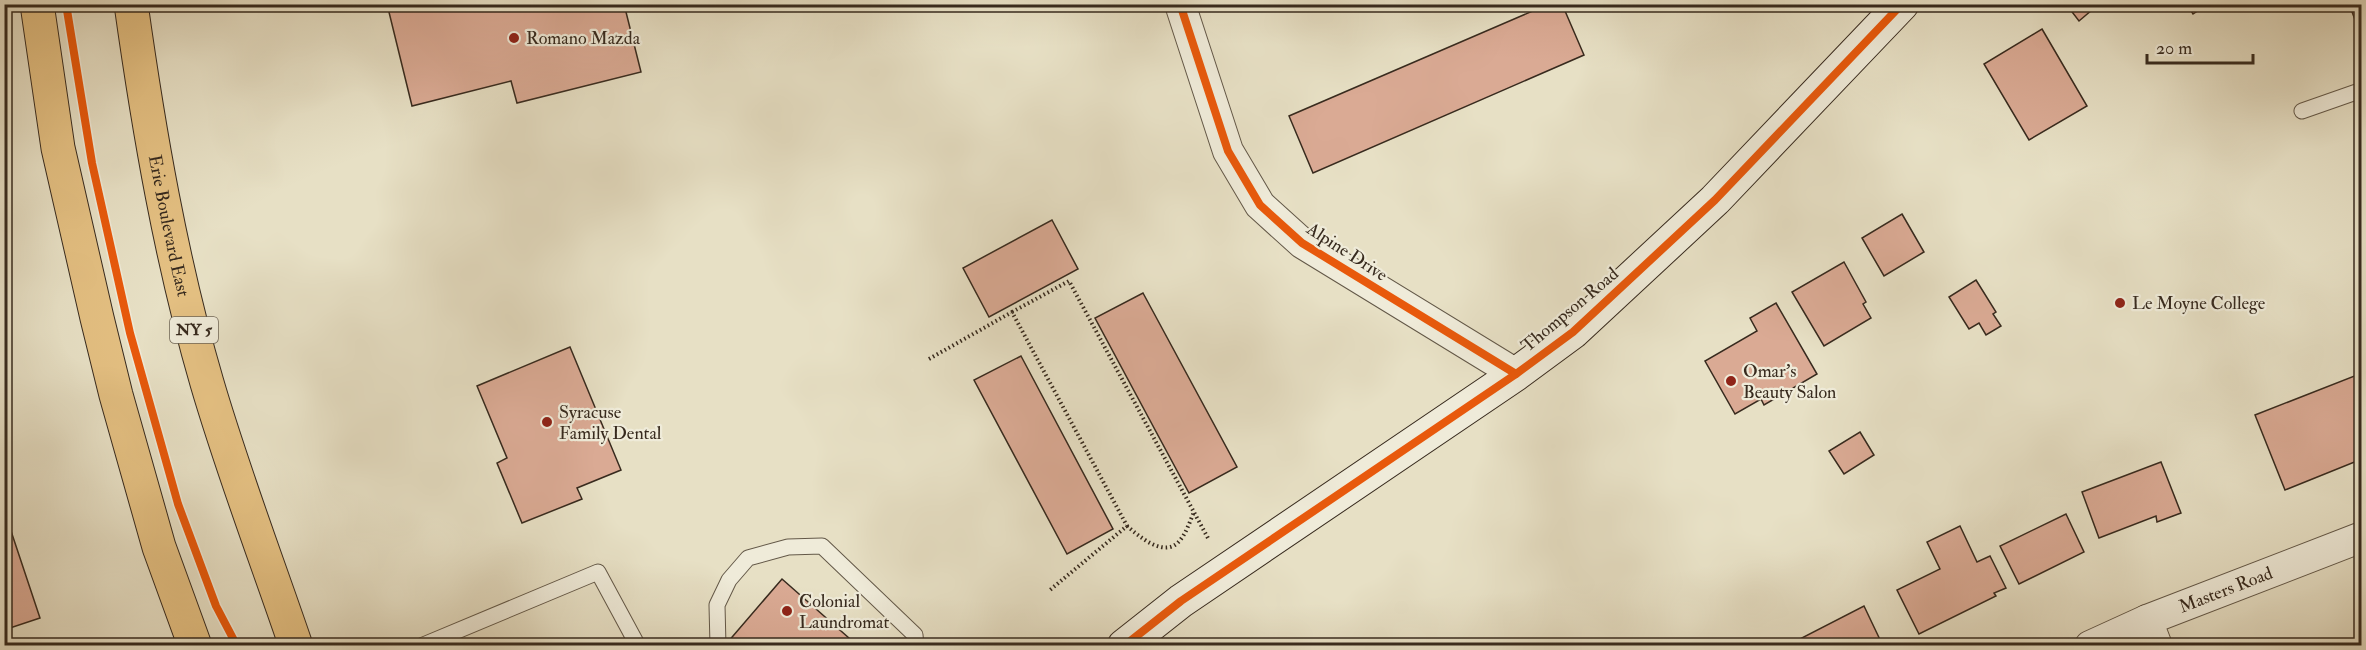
<svg xmlns="http://www.w3.org/2000/svg" width="2366" height="650" viewBox="0 0 2366 650" font-family="'IM FELL Double Pica',serif">
  <style>
    .building { fill: #daaa94; stroke: #372a1e; stroke-width: 1.5 }
    .lines { fill: none; stroke-linecap: round; stroke-linejoin: round }
    .lane-casing { stroke: #635848; stroke-width: 17 }
    .street-casing { stroke: #635848; stroke-width: 32 }
    .secondary-casing { stroke: #372a1e; stroke-width: 35 }
    .primary-casing { stroke: #372a1e; stroke-width: 35 }
    .path { stroke: #372a1e; stroke-width: 4; stroke-dasharray: 1.5 3; stroke-linecap: butt }
    .lane { stroke: #efebd9; stroke-width: 15 }
    .street { stroke: #efebd9; stroke-width: 30 }
    .secondary { stroke: #efebd9; stroke-width: 33 }
    .primary { stroke: #e4c082; stroke-width: 33 }
    .cycleway-casing { stroke: #efebd9; stroke-width: 11 }
    .cycleway { stroke: #e8590c; stroke-width: 8 }
    .poi-dot { fill: #8f2418; stroke: #efebd9; stroke-width: 2 }
    .labels { text-anchor: middle; dominant-baseline: central; stroke-width: 4.5; stroke-linejoin: round; paint-order: stroke }
    .shield { fill: #efebd9; stroke: #6e6456; stroke-width: 1.5 }
    .shield-label { font-size: 16px; font-weight: bold; fill: #372a1e }
    .poi-label { font-size: 18px; fill: #372a1e; stroke: #efebd9; text-anchor: start }
    .street-label { font-size: 18px; fill: #372a1e; stroke: #efebd9 }
  </style>
  <rect width="100%" height="100%" fill="#e7e0c5"/>
  <filter id="stains"><feTurbulence type="fractalNoise" baseFrequency=".00333" numOctaves="4"/><feColorMatrix values="0 0 0 0 .2 0 0 0 0 .09 0 0 0 0 .02 0 0 0 .5 -.17"/></filter>
  <radialGradient id="worn" r=".72"><stop offset=".6" stop-color="#630" stop-opacity="0"/><stop offset="1" stop-color="#630" stop-opacity=".3"/></radialGradient>
  <g class="building">
    <polygon points="387,4 624,4 641,72 517,103 511,81 412,106"/>
    <polygon points="1549,4 1562,4 1584,55 1313,173 1289,116"/>
    <polygon points="2066,4 2099,4 2079,21"/>
    <polygon points="2187,4 2208,4 2193,14"/>
    <polygon points="2349,4 2362,4 2362,38"/>
    <polygon points="2042,29 2087,106 2029,140 1984,64"/>
    <polygon points="1902,214 1924,252 1884,276 1862,238"/>
    <polygon points="1052,220 1078,269 989,317 963,268"/>
    <polygon points="1844,262 1866,302 1863,304 1871,318 1824,346 1792,292"/>
    <polygon points="1976,280 1996,312 1993,314 2001,326 1986,335 1979,323 1969,329 1949,297"/>
    <polygon points="1143,293 1237,467 1189,493 1095,318"/>
    <polygon points="1776,303 1817,374 1764,405 1761,399 1735,414 1705,361 1757,331 1750,318"/>
    <polygon points="570,347 621,470 577,488 582,499 522,523 497,463 507,458 477,386"/>
    <polygon points="1021,356 1113,529 1067,554 974,380"/>
    <polygon points="2362,373 2362,459 2285,490 2255,415"/>
    <polygon points="1860,432 1874,455 1844,474 1829,451"/>
    <polygon points="2161,462 2181,513 2157,522 2156,516 2099,538 2082,492"/>
    <polygon points="4,510 40,618 4,630"/>
    <polygon points="2066,514 2084,552 2019,584 2000,546"/>
    <polygon points="1960,526 1977,562 1990,556 2006,588 1994,593 1996,596 1919,634 1897,590 1940,569 1927,542"/>
    <polygon points="782,579 858,646 730,646 727,643"/>
    <polygon points="1864,606 1883,646 1791,646 1790,644"/>
    <polygon points="2362,637 2362,646 2340,646"/>
  </g>
  <g class="lines">
    <g class="lane-casing">
      <g id="lane">
        <polyline points="2302,111 2362,90"/>
        <polyline points="421,646 598,572 638,646"/>
        <polyline points="718,646 717,605 729,580 748,558 788,547 822,546 915,635 916,646"/>
      </g>
    </g>
    <g class="street-casing">
      <g id="street">
        <polyline points="1180,4 1228,151 1260,205 1302,243 1516,374"/>
        <polyline points="2147,620 2157,646"/>
        <path id="s1" d="M2090,646L2147,620L2362,537"/>
      </g>
    </g>
    <g class="secondary-casing">
      <polyline id="secondary" points="1124,646 1181,601 1516,374 1573,332 1715,200 1902,4"/>
    </g>
    <g class="primary-casing">
      <g id="primary">
        <polyline points="37,4 58,148 97,318 116,395 159,547 195,646"/>
        <path id="s2" d="M131,4C149,132 171,260 207,383C233,472 266,558 296,646"/>
      </g>
    </g>
    <g class="path">
      <polyline points="1012,312 1069,281 1209,540"/>
      <polyline points="929,359 1012,312 1127,526 1050,590"/>
      <path d="M1127,526C1140,537 1166,560 1181,539C1187,531 1190,521 1194,512"/>
    </g>
    <use href="#lane" class="lane"/>
    <use href="#street" class="street"/>
    <use href="#secondary" class="secondary"/>
    <use href="#primary" class="primary"/>
    <g class="cycleway-casing">
      <g id="cycleway">
        <polyline points="66,4 92,163 130,333 178,504 216,606 237,646"/>
        <polyline points="1180,4 1228,151 1260,205 1302,243 1516,374"/>
        <polyline points="1124,646 1181,601 1516,374 1573,332 1715,200 1902,4"/>
      </g>
    </g>
    <use href="#cycleway" class="cycleway"/>
  </g>
  <g class="poi-dot">
    <circle cx="514" cy="38" r="6"/>
    <circle cx="2120" cy="303" r="6"/>
    <circle cx="1731" cy="381" r="6"/>
    <circle cx="547" cy="422" r="6"/>
    <circle cx="787" cy="611" r="6"/>
  </g>
  <g class="labels">
    <rect class="shield" x="170" y="317" width="48" height="26" rx="4.5"/>
    <g class="shield-label">
      <text x="194" y="330">NY 5</text>
    </g>
    <g class="poi-label">
      <text x="526" y="38">Romano Mazda</text>
      <text x="2132" y="303">Le Moyne College</text>
      <text x="1743" y="371">Omar's<tspan x="1743" dy="21">Beauty Salon</tspan></text>
      <text x="559" y="412">Syracuse<tspan x="559" dy="21">Family Dental</tspan></text>
      <text x="799" y="601">Colonial<tspan x="799" dy="21">Laundromat</tspan></text>
    </g>
    <g class="street-label">
      <text stroke="none"><textPath href="#s2" startOffset="225">Erie Boulevard East</textPath></text>
      <text transform="translate(1347 252) rotate(33)">Alpine Drive</text>
      <text transform="translate(1570 310) rotate(-40)">Thompson Road</text>
      <text stroke="none"><textPath href="#s1" startOffset="147">Masters Road</textPath></text>
    </g>
  </g>
  <rect width="2366" height="650" fill="none" stroke="#e7e0c5" stroke-width="24"/>
  <rect x="6" y="6" width="2354" height="638" fill="none" stroke="#372a1e" stroke-width="3"/>
  <rect x="12" y="12" width="2342" height="626" fill="none" stroke="#372a1e" stroke-width="1.5"/>
  <path d="M2147 54v9h106v-9" fill="none" stroke="#372a1e" stroke-width="3"/>
  <text x="2156" y="54" font-size="18" fill="#372a1e" stroke="#efebd9" stroke-width="4.5" paint-order="stroke">20 m</text>
  <rect width="100%" height="100%" filter="url(#stains)"/>
  <rect width="100%" height="100%" fill="url(#worn)"/>
</svg>
